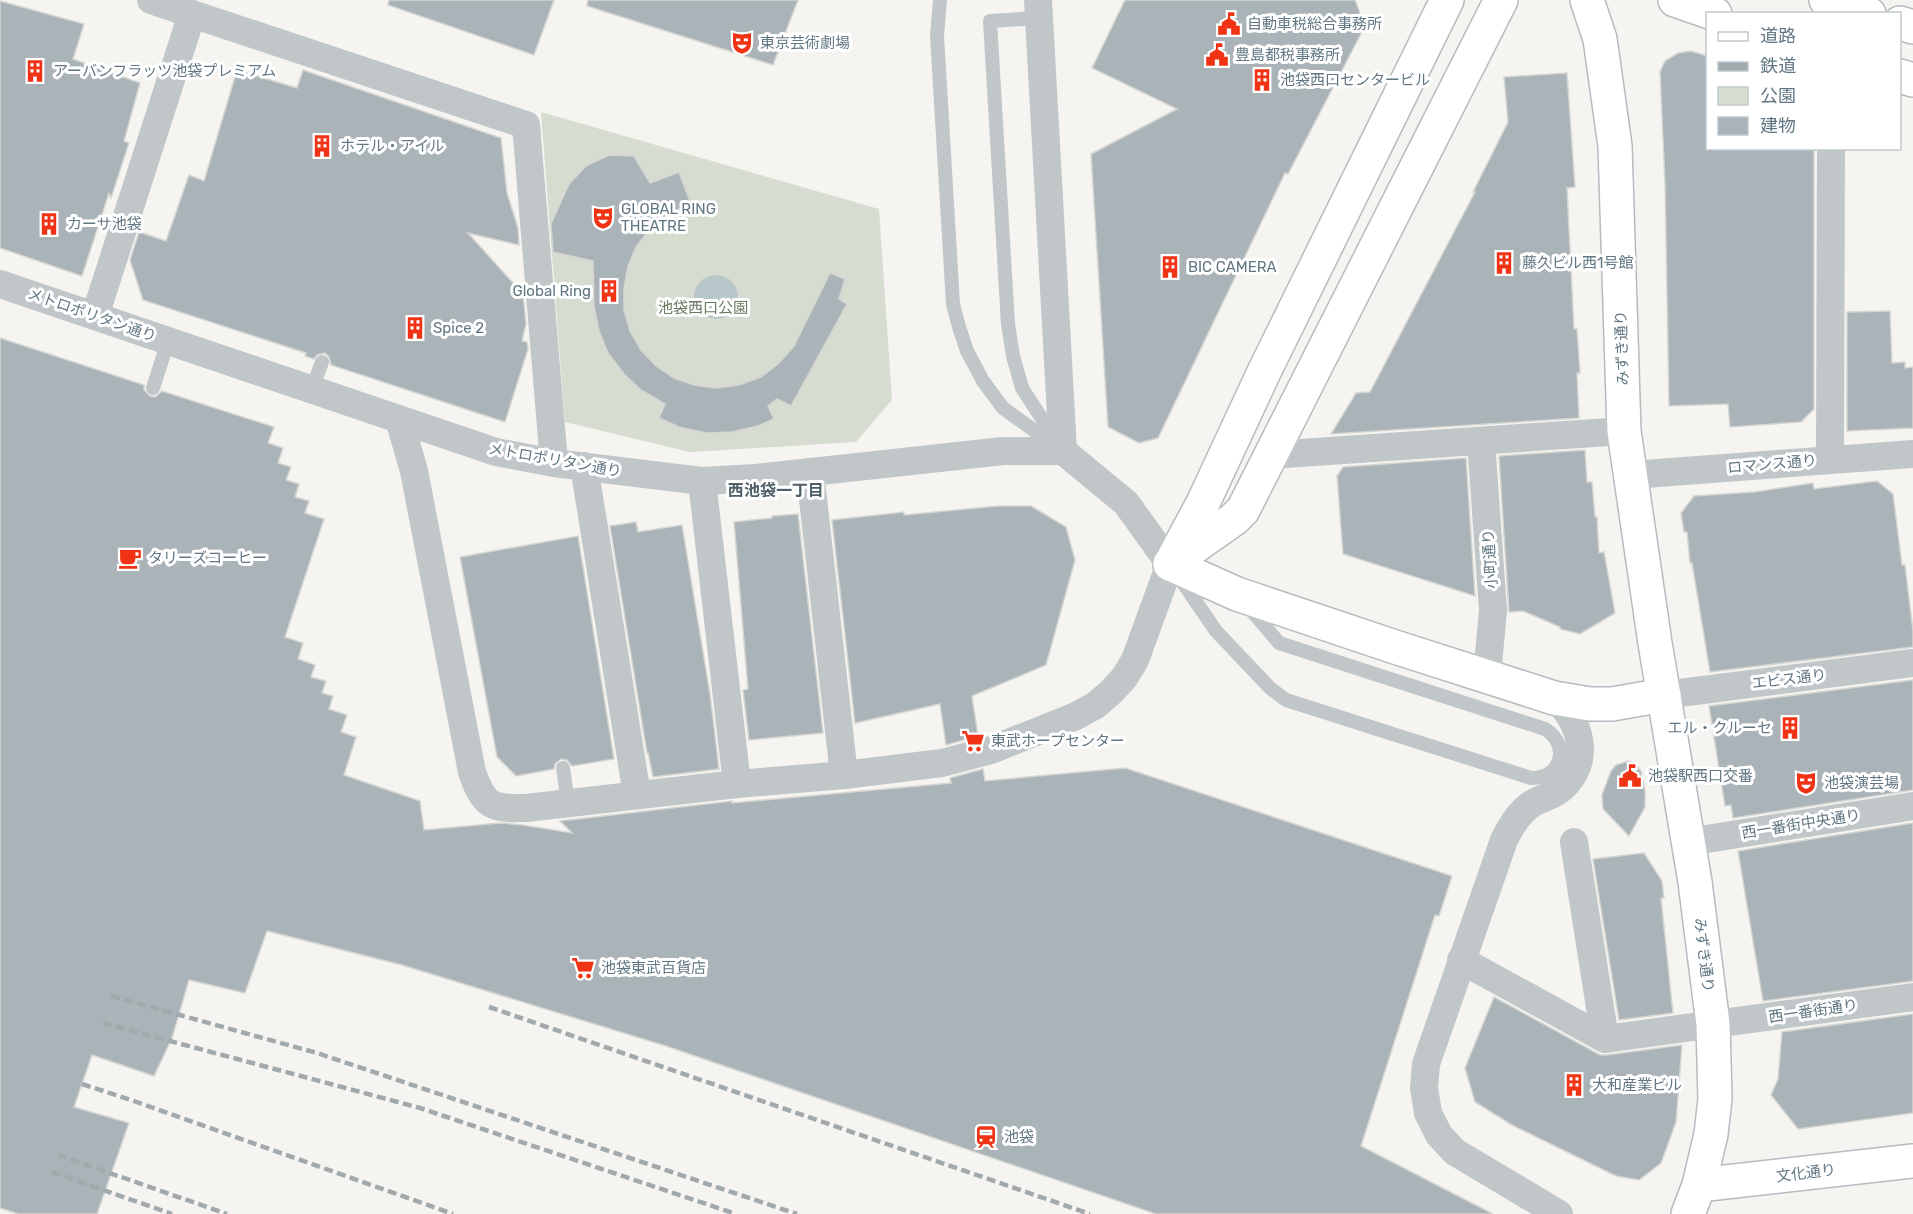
<svg xmlns="http://www.w3.org/2000/svg" width="1913" height="1214" viewBox="0 0 1913 1214" font-family="Rubik,'Noto Sans JP',sans-serif">
  <style>
    .green { fill: #d6dcd0 }
    .water { fill: #b8c7ca }
    .building { fill: #aab3b7; stroke: #d5d5d3; stroke-width: 1.5 }
    .lines { fill: none; stroke-linecap: round; stroke-linejoin: round }
    .secondary-casing { stroke: #b5bbbf; stroke-width: 36 }
    .lane { stroke: #c1c6c8; stroke-width: 14 }
    .street { stroke: #c1c6c8; stroke-width: 28 }
    .secondary { stroke: #fff; stroke-width: 33 }
    .rail { stroke: #a1a9ad; stroke-width: 4.5; stroke-dasharray: 9 4.5; stroke-linecap: butt }
    .labels { text-anchor: middle; dominant-baseline: central; stroke-width: 6; stroke-linejoin: round; paint-order: stroke }
    .poi-label { font-size: 15px; fill: #617783; stroke: #fff; text-anchor: start }
    .park-label { font-size: 15px; fill: #687a60; stroke: #fff }
    .street-label { font-size: 15px; fill: #617783; stroke: #fff }
    .neighbourhood-label { font-size: 16px; font-weight: bold; fill: #4f5f68; stroke: #fff }
  </style>
  <rect width="100%" height="100%" fill="#f5f4f0"/>
  <polygon class="green" points="541,112 879,209 892,400 856,442 690,452 565,422"/>
  <circle class="water" cx="716" cy="297" r="22"/>
  <g class="building">
    <polygon points="389,0 554,0 534,55 388,5"/>
    <polygon points="588,0 798,0 773,65 587,6"/>
    <polygon points="1125,0 1355,0 1365,26 1288,174 1285,173 1158,438 1139,443 1108,427 1091,154 1177,109 1092,68"/>
    <polygon points="0,1 84,24 73,59 140,83 124,141 129,143 111,198 109,193 82,276 0,248"/>
    <polygon points="1691,51 1707,56 1707,148 1814,148 1814,409 1801,422 1730,427 1728,404 1669,406 1665,184 1660,72 1665,61 1678,53"/>
    <polygon points="237,70 297,88 303,70 501,138 507,193 518,228 519,245 468,233 523,294 526,324 522,341 527,342 528,349 505,422 331,365 329,357 325,353 317,355 314,359 305,356 306,353 143,300 130,260 139,232 166,241 189,175 204,181"/>
    <polygon points="1567,73 1575,187 1567,188 1574,329 1577,329 1580,373 1577,373 1579,418 1331,434 1356,393 1370,392 1475,192 1473,192 1508,122 1504,77"/>
    <polygon points="609,155 634,156 650,183 679,172 691,204 666,215 650,229 636,247 628,266 624,288 624,310 630,331 641,350 656,366 674,378 694,385 716,388 739,385 761,377 779,363 794,346 830,273 845,279 839,299 847,304 791,406 777,399 768,406 774,419 758,426 732,432 706,433 679,427 659,418 665,404 641,390 624,374 608,353 599,331 594,307 593,261 553,252 551,224 569,184 586,166"/>
    <polygon points="1890,311 1892,363 1905,362 1905,368 1913,367 1913,428 1847,431 1847,312"/>
    <polygon points="0,338 144,385 144,390 150,396 155,397 162,391 274,427 268,443 283,448 278,463 291,467 286,480 299,484 295,497 309,501 305,513 324,519 285,637 303,643 298,659 315,665 311,677 326,681 322,693 333,696 329,709 347,715 341,732 356,737 344,775 420,801 424,830 500,823 523,825 572,833 560,821 732,801 732,803 951,783 950,778 983,769 985,781 1125,768 1452,876 1439,916 1435,915 1361,1146 1493,1214 1156,1214 666,1046 402,965 267,931 245,993 189,980 172,1038 154,1076 92,1055 74,1107 129,1123 97,1214 18,1214 0,1208"/>
    <polygon points="1585,450 1587,482 1592,482 1595,517 1597,517 1599,553 1604,552 1615,613 1580,634 1560,629 1560,627 1523,611 1509,612 1499,456"/>
    <polygon points="1466,458 1475,596 1343,554 1337,476 1343,467"/>
    <polygon points="1877,481 1893,494 1902,565 1905,565 1913,631 1913,647 1710,672 1692,563 1690,563 1687,532 1684,532 1681,513 1694,496 1754,492 1813,483 1814,489"/>
    <polygon points="998,506 1031,506 1066,527 1075,560 1046,665 972,696 978,736 946,745 940,704 855,723 832,520 904,512 904,515"/>
    <polygon points="798,514 823,733 749,740 743,690 748,689 734,522 772,518 772,516"/>
    <polygon points="636,522 638,532 682,525 710,694 719,769 653,777 648,752 647,753 610,526"/>
    <polygon points="578,536 614,759 572,766 567,760 561,759 555,764 554,769 516,776 497,757 460,557"/>
    <polygon points="1913,680 1913,790 1733,818 1731,805 1725,806 1709,706"/>
    <polygon points="1628,761 1636,765 1641,771 1645,791 1645,807 1629,836 1603,809 1602,795 1611,771 1616,765"/>
    <polygon points="1913,823 1913,981 1763,1001 1738,851"/>
    <polygon points="1644,853 1662,881 1664,898 1661,898 1673,1013 1619,1020 1593,859"/>
    <polygon points="1494,997 1600,1055 1607,1055 1682,1045 1676,1122 1661,1163 1639,1180 1616,1176 1512,1125 1475,1102 1465,1068"/>
    <polygon points="1913,1014 1913,1113 1798,1129 1771,1095 1778,1079 1782,1032"/>
  </g>
  <g class="lines">
    <g class="secondary-casing">
      <g id="secondary">
        <polyline points="1587,0 1600,39 1615,146 1624,431 1655,643 1695,882 1713,1024 1715,1099 1711,1134 1699,1185 1688,1214"/>
        <polyline points="1675,0 1715,14"/>
        <polyline points="1826,0 1869,14"/>
        <polyline points="1900,23 1913,27"/>
        <polyline points="1900,76 1913,80"/>
        <polyline points="1174,557 1203,503 1264,372 1447,0"/>
        <polyline points="1170,564 1234,519 1243,510 1501,0"/>
        <polyline points="1170,564 1237,594 1395,647 1554,698 1590,704 1612,704 1664,695"/>
        <polyline points="1699,1185 1913,1161"/>
      </g>
    </g>
    <g class="lane">
      <polyline points="940,0 937,36 953,304 959,327 967,351 983,381 1003,408 1057,447"/>
      <polyline points="1038,18 990,21 1008,324 1013,356 1022,388 1057,442"/>
      <polyline points="153,388 168,341"/>
      <polyline points="312,389 322,362"/>
      <path d="M1179,577L1216,631L1270,688L1286,700L1531,778C1561,779 1571,745 1545,729L1279,643L1246,604"/>
      <polyline points="563,768 568,803"/>
    </g>
    <g class="street">
      <polyline points="151,0 192,14"/>
      <polyline points="0,284 496,452 554,463 702,481 756,478 1003,451 1063,451"/>
      <polyline points="95,316 192,14 526,125 554,463"/>
      <path d="M399,419L414,471L472,772C484,806 491,809 526,808L737,784L844,775L942,763L991,750L1076,716L1096,705L1111,692L1124,678L1135,660L1170,564L1126,503L1063,451L1038,0"/>
      <polyline points="1481,441 1493,610 1487,676"/>
      <polyline points="1270,455 1624,431"/>
      <polyline points="1830,459 1831,148"/>
      <polyline points="584,466 637,795"/>
      <polyline points="810,472 844,775"/>
      <polyline points="1631,475 1913,454"/>
      <polyline points="702,481 737,784"/>
      <polyline points="1664,695 1913,663"/>
      <path d="M1554,698C1581,721 1592,761 1562,788C1553,796 1542,798 1533,803C1519,812 1511,826 1504,840L1426,1064L1424,1088L1428,1113L1439,1135L1455,1152L1559,1214"/>
      <polyline points="1574,842 1605,1039"/>
      <polyline points="1688,842 1913,806"/>
      <polyline points="1461,960 1605,1039 1913,997"/>
    </g>
    <use href="#secondary" class="secondary"/>
    <g class="rail">
      <polyline points="111,996 317,1053 797,1214"/>
      <polyline points="489,1007 1090,1214"/>
      <polyline points="103,1023 420,1108 736,1214"/>
      <polyline points="82,1084 134,1101 453,1214"/>
      <polyline points="58,1155 227,1214"/>
      <polyline points="52,1172 172,1214"/>
    </g>
  </g>
  <defs>
    <g id="civic-bare" transform="scale(1.8)"><path d="M-.6-6.5H3V-4.5H.6V-3L4-1V1h2V6H-6V1h2V-1L-.6-3ZM-1.2 2.5V6h2.4V2.5Z" fill="#f03314" stroke="#fff" stroke-width="2.5" paint-order="stroke"/></g>
    <g id="theatre-bare" transform="scale(1.8)"><path d="M-5-5.5Q0-4 5-5.5V0Q5 5 0 6Q-5 5-5 0ZM-3.3-2.5H-1v1.5H-3.3ZM1-2.5H3.3v1.5H1ZM-2.8 1Q0 5.5 2.8 1Z" fill="#f03314" stroke="#fff" stroke-width="2.5" paint-order="stroke"/></g>
    <g id="building-bare" transform="scale(1.8)"><path d="M-4-6H4V6H1V3H-1V6H-4ZM-2.5-4.3h1.7v1.8h-1.7ZM.8-4.3h1.7v1.8H.8ZM-2.5-1h1.7V.8h-1.7ZM.8-1h1.7V.8H.8Z" fill="#f03314" stroke="#fff" stroke-width="2.5" paint-order="stroke"/></g>
    <g id="cafe-bare" transform="scale(1.8)"><path d="M-5.5-4.5H6V0H3Q3 3.5 0 3.5H-2.5Q-5.5 3.5-5.5 0ZM3-3.2v2h1.7v-2ZM-6 4.5H4V6H-6Z" fill="#f03314" stroke="#fff" stroke-width="2.5" paint-order="stroke"/></g>
    <g id="supermarket-bare" transform="scale(1.8)"><path d="M-6-5.5h2.5l.6 2H6L4.5 2H-2.5L-4.4-4H-6ZM-1.5 3.2a1.3 1.3 0 1 0 .1 0ZM3 3.2a1.3 1.3 0 1 0 .1 0Z" fill="#f03314" stroke="#fff" stroke-width="2.5" paint-order="stroke"/></g>
    <g id="station-bare" transform="scale(1.8)"><path d="M-3-6H3Q5-6 5-4V2Q5 4 3 4L4.5 6H3L1.5 4h-3L-3 6H-4.5L-3 4Q-5 4-5 2V-4Q-5-6-3-6ZM-3.5-4v3h7v-3ZM-3.5 1v1.5H-2V1ZM2 1v1.5H3.5V1Z" fill="#f03314" stroke="#fff" stroke-width="2.5" paint-order="stroke"/></g>
  </defs>
  <g fill-rule="evenodd">
    <use href="#civic-bare" x="1229" y="24"/>
    <use href="#theatre-bare" x="742" y="43"/>
    <use href="#civic-bare" x="1217" y="55"/>
    <use href="#building-bare" x="35" y="71"/>
    <use href="#building-bare" x="1262" y="80"/>
    <use href="#building-bare" x="322" y="146"/>
    <use href="#theatre-bare" x="603" y="218"/>
    <use href="#building-bare" x="49" y="224"/>
    <use href="#building-bare" x="1504" y="263"/>
    <use href="#building-bare" x="1170" y="267"/>
    <use href="#building-bare" x="609" y="291"/>
    <use href="#building-bare" x="415" y="328"/>
    <use href="#cafe-bare" x="130" y="558"/>
    <use href="#building-bare" x="1790" y="728"/>
    <use href="#supermarket-bare" x="973" y="741"/>
    <use href="#civic-bare" x="1630" y="776"/>
    <use href="#theatre-bare" x="1806" y="783"/>
    <use href="#supermarket-bare" x="583" y="968"/>
    <use href="#building-bare" x="1574" y="1085"/>
    <use href="#station-bare" x="986" y="1137"/>
  </g>
  <g class="labels">
    <g class="poi-label">
      <text x="1247" y="24">自動車税総合事務所</text>
      <text x="760" y="43">東京芸術劇場</text>
      <text x="1235" y="55">豊島都税事務所</text>
      <text x="53" y="71">アーバンフラッツ池袋プレミアム</text>
      <text x="1280" y="80">池袋西口センタービル</text>
      <text x="340" y="146">ホテル・アイル</text>
      <text x="621" y="209">GLOBAL RING<tspan x="621" dy="17">THEATRE</tspan></text>
      <text x="67" y="224">カーサ池袋</text>
      <text x="1522" y="263">藤久ビル西1号館</text>
      <text x="1188" y="267">BIC CAMERA</text>
      <text x="591" y="291" text-anchor="end">Global Ring</text>
      <text x="433" y="328">Spice 2</text>
      <text x="148" y="558">タリーズコーヒー</text>
      <text x="1772" y="728" text-anchor="end">エル・クルーセ</text>
      <text x="991" y="741">東武ホープセンター</text>
      <text x="1648" y="776">池袋駅西口交番</text>
      <text x="1824" y="783">池袋演芸場</text>
      <text x="601" y="968">池袋東武百貨店</text>
      <text x="1592" y="1085">大和産業ビル</text>
      <text x="1004" y="1137">池袋</text>
    </g>
    <g class="park-label">
      <text x="703" y="308">池袋西口公園</text>
    </g>
    <g class="street-label">
      <text transform="translate(92 315) rotate(19)">メトロポリタン通り</text>
      <text transform="translate(1622 348) rotate(-92)">みずき通り</text>
      <text transform="translate(555 460) rotate(10)">メトロポリタン通り</text>
      <text transform="translate(1772 464) rotate(-5)">ロマンス通り</text>
      <text transform="translate(1490 559) rotate(-94)">小町通り</text>
      <text transform="translate(1789 679) rotate(-7)">エビス通り</text>
      <text transform="translate(1801 824) rotate(-9)">西一番街中央通り</text>
      <text transform="translate(1704 955) rotate(83)">みずき通り</text>
      <text transform="translate(1813 1011) rotate(-8)">西一番街通り</text>
      <text transform="translate(1806 1173) rotate(-7)">文化通り</text>
    </g>
    <g class="neighbourhood-label">
      <text x="776" y="490">西池袋一丁目</text>
    </g>
  </g>
  <rect x="1706" y="12" width="195" height="138" fill="#ffffff" stroke="#c0c9cd" stroke-width="1.5"/>
  <rect x="1718" y="32" width="30" height="9" fill="#ffffff" stroke="#c0c9cd" stroke-width="1.5"/>
  <text x="1760" y="42" font-size="18" fill="#617783">道路</text>
  <rect x="1718" y="62" width="30" height="9" fill="#a1a9ad" stroke="#c0c9cd" stroke-width="1.5"/>
  <text x="1760" y="72" font-size="18" fill="#617783">鉄道</text>
  <rect x="1718" y="87" width="30" height="18" fill="#d6dcd0" stroke="#c0c9cd" stroke-width="1.5"/>
  <text x="1760" y="102" font-size="18" fill="#617783">公園</text>
  <rect x="1718" y="117" width="30" height="18" fill="#aab3b7" stroke="#c0c9cd" stroke-width="1.5"/>
  <text x="1760" y="132" font-size="18" fill="#617783">建物</text>
</svg>
